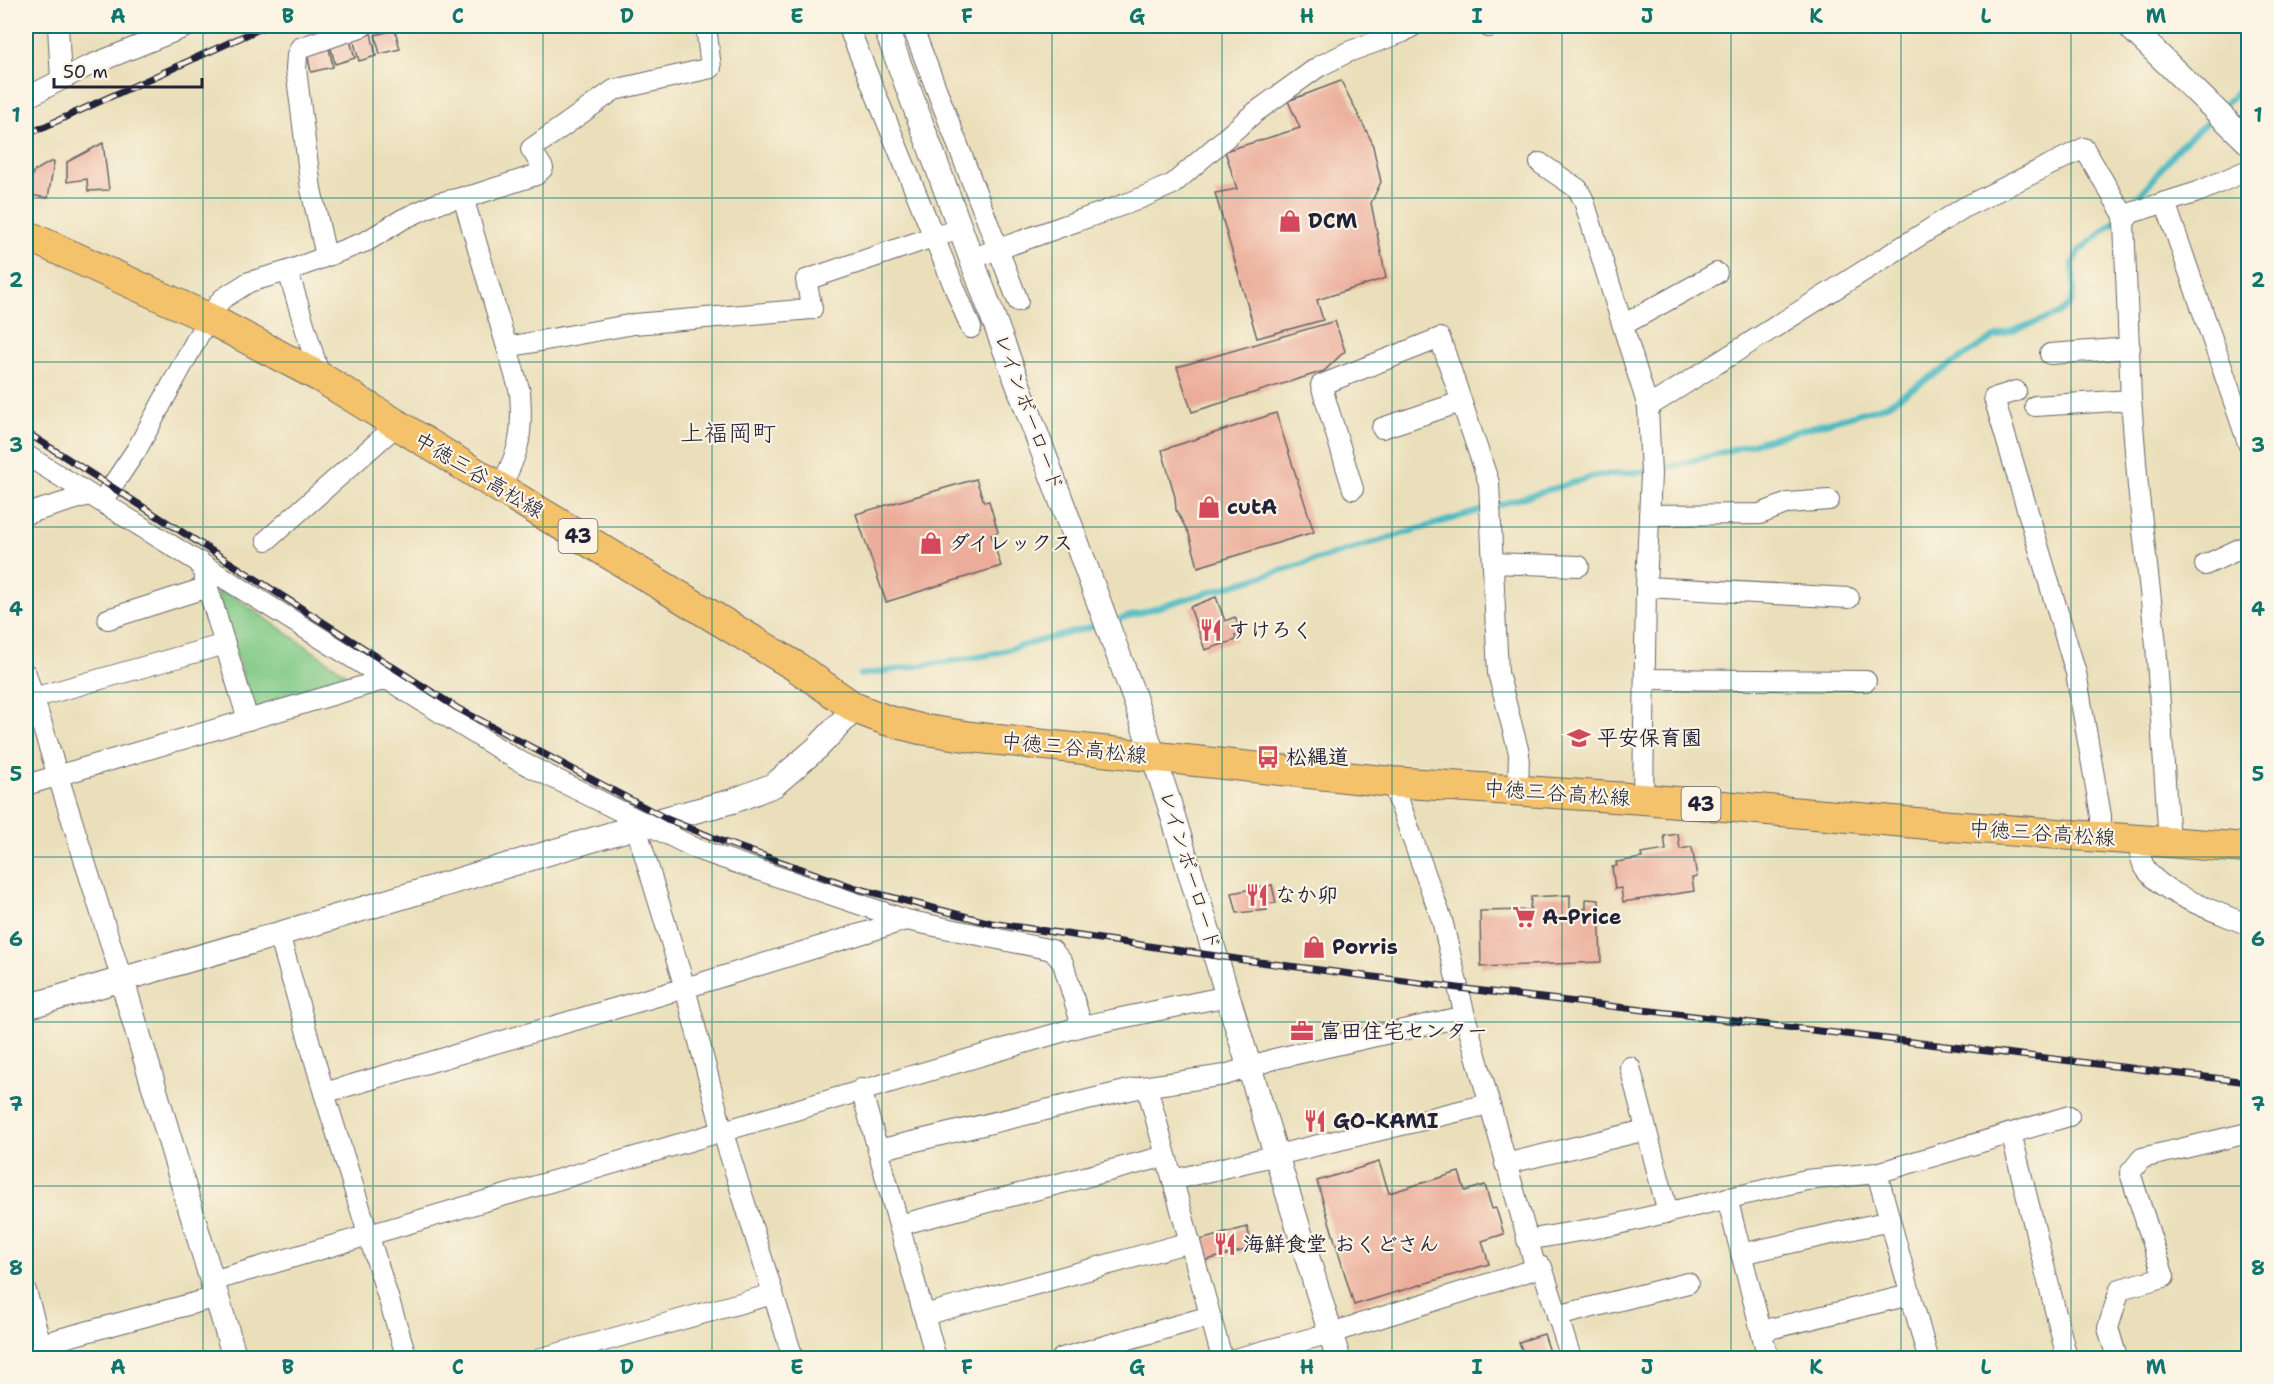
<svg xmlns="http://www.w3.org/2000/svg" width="2274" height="1384" viewBox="0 0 2274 1384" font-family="'Shantell Sans','Klee One',sans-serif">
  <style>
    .green { fill: #80c986; stroke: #517660; stroke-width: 1.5 }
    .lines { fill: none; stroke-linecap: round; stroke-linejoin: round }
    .stream { stroke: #4cbac3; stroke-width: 6 }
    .building { fill: #ebad9a }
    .minor-casing { stroke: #686467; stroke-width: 22 }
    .tertiary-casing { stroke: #686467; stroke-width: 26 }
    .primary-casing { stroke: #686467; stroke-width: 32 }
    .minor { stroke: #fff; stroke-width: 20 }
    .tertiary { stroke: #fff; stroke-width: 24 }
    .primary { stroke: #f3c26a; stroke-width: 30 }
    .rail-casing { stroke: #22223b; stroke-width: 7 }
    .rail { stroke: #fcf5e5; stroke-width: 4.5; stroke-dasharray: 14; stroke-linecap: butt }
    .grid { fill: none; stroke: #0f766e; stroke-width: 1.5; stroke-opacity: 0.55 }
    .labels { text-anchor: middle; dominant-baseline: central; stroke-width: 4.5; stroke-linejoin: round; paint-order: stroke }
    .shield { fill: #fcf5e5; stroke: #63616e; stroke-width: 1.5 }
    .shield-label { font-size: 20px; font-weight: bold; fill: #22223b }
    .poi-label { font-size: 21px; font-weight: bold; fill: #22223b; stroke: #fcf5e5; text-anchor: start }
    .street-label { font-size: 21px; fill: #22223b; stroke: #fcf5e5 }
    .quarter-label { font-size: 24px; fill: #22223b; stroke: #fcf5e5 }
    .neatline { fill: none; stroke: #0f766e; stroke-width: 2 }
    .grid-label { font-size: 20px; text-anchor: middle; font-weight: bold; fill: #0f766e }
  </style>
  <rect width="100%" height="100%" fill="#fcf5e5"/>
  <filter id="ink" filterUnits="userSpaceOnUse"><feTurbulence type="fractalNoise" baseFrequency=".0167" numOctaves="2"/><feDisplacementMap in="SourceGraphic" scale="12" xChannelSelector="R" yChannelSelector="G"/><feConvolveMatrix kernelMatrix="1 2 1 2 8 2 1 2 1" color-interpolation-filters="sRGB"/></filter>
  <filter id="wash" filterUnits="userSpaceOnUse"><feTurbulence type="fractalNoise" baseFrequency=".008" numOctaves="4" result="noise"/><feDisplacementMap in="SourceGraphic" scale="24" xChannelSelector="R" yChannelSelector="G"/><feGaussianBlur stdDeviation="1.35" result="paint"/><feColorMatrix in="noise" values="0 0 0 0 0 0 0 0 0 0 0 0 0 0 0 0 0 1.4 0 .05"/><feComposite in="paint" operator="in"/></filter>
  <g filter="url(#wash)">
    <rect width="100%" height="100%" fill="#eadfba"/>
    <polygon class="green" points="223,589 346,674 348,680 253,709 217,591"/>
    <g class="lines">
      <g class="stream">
        <polyline points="2222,107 2248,81"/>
        <polyline points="2131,206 2179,147 2215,115"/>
        <polyline points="1113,621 1595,476 1660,470 1885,406 1994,337 2059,314 2070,305 2074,290 2073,264 2079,251 2119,218"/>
        <polyline points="860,675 984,656 1103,624"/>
      </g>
    </g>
    <g id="blocks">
      <g class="building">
        <polygon points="395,30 400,49 380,54 375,35"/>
        <polygon points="371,33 376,56 359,61 353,38"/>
        <polygon points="350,40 355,58 335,64 330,45"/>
        <polygon points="329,48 333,67 311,72 307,53"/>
        <polygon points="1341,81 1372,142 1381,182 1371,203 1386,278 1317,300 1323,320 1257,338 1215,193 1237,189 1225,151 1300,128 1288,101"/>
        <polygon points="103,143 109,190 88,191 87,179 67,182 67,162"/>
        <polygon points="50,162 54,162 48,198 29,195 33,172"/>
        <polygon points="1335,321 1345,351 1324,371 1192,412 1177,367"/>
        <polygon points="1276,413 1314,532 1198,567 1189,534 1176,510 1175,497 1162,450"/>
        <polygon points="976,479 984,502 989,501 998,532 991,535 1001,566 886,602 856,514"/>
        <polygon points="1216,597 1225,621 1235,617 1241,633 1235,635 1236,640 1205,650 1190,607"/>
        <polygon points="1678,834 1680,849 1692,847 1697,877 1692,878 1694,891 1623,902 1621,888 1615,889 1612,867 1617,866 1616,862 1642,858 1641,854 1666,850 1664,836"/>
        <polygon points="1272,885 1276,903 1266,904 1267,910 1237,913 1232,893"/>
        <polygon points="1570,895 1570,909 1586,909 1586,899 1599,900 1601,962 1481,967 1480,911 1530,910 1531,897"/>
        <polygon points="1379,1162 1389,1193 1459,1172 1465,1191 1485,1185 1492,1209 1496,1208 1504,1234 1482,1241 1489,1264 1354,1305 1317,1181"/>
        <polygon points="1247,1227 1253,1248 1203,1261 1197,1241"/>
        <polygon points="1544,1334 1552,1358 1525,1358 1519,1342"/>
      </g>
    </g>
  </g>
  <g filter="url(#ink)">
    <use href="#blocks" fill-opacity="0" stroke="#686467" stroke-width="1.5"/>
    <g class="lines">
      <g class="minor-casing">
        <g id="minor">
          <polyline points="58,26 61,79"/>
          <polyline points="848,26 971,328"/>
          <polyline points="912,26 1018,301"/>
          <polyline points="1489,27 1491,26"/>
          <polyline points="26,98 86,67 188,26"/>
          <polyline points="1540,163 1578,189 1584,201 1648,407 1651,474 1646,587 1643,799"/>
          <path d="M463,197L520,392C523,435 520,450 500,488"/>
          <polyline points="2165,202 2248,443"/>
          <polyline points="326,256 311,189 296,69 297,55 300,48 363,26"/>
          <polyline points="973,258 1134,201 1173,184 1253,114 1318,67 1348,52 1403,32 1413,26"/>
          <polyline points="288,271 320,377"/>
          <polyline points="1623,325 1717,273"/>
          <polyline points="507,347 634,324 812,309 806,280 933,237 962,229"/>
          <polyline points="2050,354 2130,348"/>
          <polyline points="2016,391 1994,398 2076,673 2101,816 2101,837"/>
          <polyline points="2035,406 2131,400"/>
          <polyline points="1648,407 1965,207 2084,148 2126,219"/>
          <polyline points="1382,428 1461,402"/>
          <polyline points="26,455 517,760 699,850 906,920 1052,950 1063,963 1082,1026"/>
          <polyline points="1353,489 1321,385 1440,338 1489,483 1498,673 1519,753 1518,792"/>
          <polyline points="102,501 137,449 208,318 222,299 249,282 288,271 367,241 403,219 438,203 474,195 536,175 543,168 531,149 614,90 711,68 706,26"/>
          <polyline points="26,514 89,495"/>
          <polyline points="1649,515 1760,514 1788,503 1829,500"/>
          <polyline points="267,540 397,425"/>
          <polyline points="200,562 248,720"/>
          <polyline points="1493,563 1579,566"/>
          <polyline points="2205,565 2248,545"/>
          <polyline points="1646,587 1849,598"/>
          <polyline points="108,619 208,587"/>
          <polyline points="26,674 122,980"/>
          <polyline points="1645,679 1866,681"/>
          <polyline points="33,698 225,644"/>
          <polyline points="1392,782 1442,920 1465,1016 1536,1269"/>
          <polyline points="26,785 387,679"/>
          <polyline points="636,827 685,988 723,1133 793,1358"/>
          <path d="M2138,841C2139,848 2140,857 2143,864C2157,894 2220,912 2248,925"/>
          <polyline points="2169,842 2156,644 2138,487 2131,400 2124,222 2131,213 2198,192 2248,170"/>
          <polyline points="279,934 324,1093 407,1358"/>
          <polyline points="1630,1067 1668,1213"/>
          <polyline points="1147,1087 1222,1358"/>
          <polyline points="861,1089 936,1358"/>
          <polyline points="324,1093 685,988 906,920"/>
          <polyline points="2011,1133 2067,1358"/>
          <polyline points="878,1150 1142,1087 1225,1075 1274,1059 1465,1016"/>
          <polyline points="1505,1164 1646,1130"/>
          <polyline points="1877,1173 1928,1358"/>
          <polyline points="1173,1180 1489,1104"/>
          <polyline points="1727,1198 1768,1358"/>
          <polyline points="899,1225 1166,1156"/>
          <polyline points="1527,1240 1614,1225 1806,1180 1877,1173 2069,1116"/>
          <polyline points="1741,1254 1890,1221"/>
          <polyline points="212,1281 1082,1026 1228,996"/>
          <polyline points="26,1291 45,1358"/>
          <polyline points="924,1315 1190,1242"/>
          <polyline points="1557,1316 1688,1283"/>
          <polyline points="1761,1331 1910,1295"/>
          <polyline points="26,1348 217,1297"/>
          <polyline points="542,1358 773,1294"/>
          <polyline points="1062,1358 1210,1316"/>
          <polyline points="1238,1358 1331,1333 1542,1267 1571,1358"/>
          <polyline points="2117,1358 2108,1328 2120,1289 2164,1277 2130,1173 2142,1158 2248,1133"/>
        </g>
      </g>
      <g class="tertiary-casing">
        <g id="tertiary">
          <polyline points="885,26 1134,697 1168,800 1338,1358"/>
          <polyline points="2129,26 2248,142"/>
          <polyline points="122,980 235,1358"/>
          <polyline points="26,1007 279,934 645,824 733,801 774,785 817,748 855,708"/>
        </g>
      </g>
      <g class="primary-casing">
        <polyline id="primary" points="26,235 208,318 320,377 500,488 795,666 855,708 886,720 920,729 971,737 1392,782 1643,799 1951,826 2248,848"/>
      </g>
      <use href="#minor" class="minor"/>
      <use href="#tertiary" class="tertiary"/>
      <use href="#primary" class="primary"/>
      <g class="rail-casing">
        <g id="rail">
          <polyline points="26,135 266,26"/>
          <polyline points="26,432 457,708 667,819 724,842 856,888 991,923 1244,960 1458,988 2248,1082"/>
        </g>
      </g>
      <use href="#rail" class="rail"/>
    </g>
  </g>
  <path class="grid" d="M203,26V1358M373,26V1358M543,26V1358M712,26V1358M882,26V1358M1052,26V1358M1222,26V1358M1392,26V1358M1562,26V1358M1731,26V1358M1901,26V1358M2071,26V1358M26,198H2248M26,362H2248M26,527H2248M26,692H2248M26,857H2248M26,1022H2248M26,1186H2248"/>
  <defs>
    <g id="shop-bare" transform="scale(1.8)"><path d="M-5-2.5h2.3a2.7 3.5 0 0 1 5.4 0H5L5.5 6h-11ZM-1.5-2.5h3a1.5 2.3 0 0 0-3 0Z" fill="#d1495b" stroke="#fcf5e5" stroke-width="2.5" paint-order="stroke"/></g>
    <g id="restaurant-bare" transform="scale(1.8)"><path d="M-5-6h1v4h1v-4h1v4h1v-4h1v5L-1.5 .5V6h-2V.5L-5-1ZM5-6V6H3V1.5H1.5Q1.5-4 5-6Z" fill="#d1495b" stroke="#fcf5e5" stroke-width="2.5" paint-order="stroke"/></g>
    <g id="school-bare" transform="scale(1.8)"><path d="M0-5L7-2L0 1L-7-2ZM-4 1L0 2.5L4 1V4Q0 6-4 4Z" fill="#d1495b" stroke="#fcf5e5" stroke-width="2.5" paint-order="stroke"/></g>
    <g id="bus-bare" transform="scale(1.8)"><path d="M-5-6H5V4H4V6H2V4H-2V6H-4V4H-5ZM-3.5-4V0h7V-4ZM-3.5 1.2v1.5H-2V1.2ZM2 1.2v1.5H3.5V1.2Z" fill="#d1495b" stroke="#fcf5e5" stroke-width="2.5" paint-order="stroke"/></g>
    <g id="supermarket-bare" transform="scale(1.8)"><path d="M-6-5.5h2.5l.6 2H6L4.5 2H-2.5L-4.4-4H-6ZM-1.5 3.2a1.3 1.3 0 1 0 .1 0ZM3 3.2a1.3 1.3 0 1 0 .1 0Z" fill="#d1495b" stroke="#fcf5e5" stroke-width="2.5" paint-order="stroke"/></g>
    <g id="office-bare" transform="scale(1.8)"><path d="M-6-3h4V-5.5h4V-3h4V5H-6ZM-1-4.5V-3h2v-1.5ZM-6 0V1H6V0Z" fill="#d1495b" stroke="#fcf5e5" stroke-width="2.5" paint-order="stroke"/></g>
  </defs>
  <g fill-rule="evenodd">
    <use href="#shop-bare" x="1290" y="221"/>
    <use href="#shop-bare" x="1209" y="507"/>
    <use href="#shop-bare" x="931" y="543"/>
    <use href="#restaurant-bare" x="1211" y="630"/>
    <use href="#school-bare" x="1579" y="738"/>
    <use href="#bus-bare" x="1268" y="757"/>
    <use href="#restaurant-bare" x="1257" y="895"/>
    <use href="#supermarket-bare" x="1524" y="917"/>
    <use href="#shop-bare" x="1314" y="947"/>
    <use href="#office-bare" x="1302" y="1031"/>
    <use href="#restaurant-bare" x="1315" y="1121"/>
    <use href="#restaurant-bare" x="1225" y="1244"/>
  </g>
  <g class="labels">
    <g class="shield">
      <rect x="558.5" y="519" width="39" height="34" rx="4.5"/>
      <rect x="1681.5" y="787" width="39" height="34" rx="4.5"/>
    </g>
    <g class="shield-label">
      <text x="578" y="536">43</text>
      <text x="1701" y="804">43</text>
    </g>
    <g class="poi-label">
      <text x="1308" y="221">DCM</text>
      <text x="1227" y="507">cutA</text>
      <text x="949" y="543">ダイレックス</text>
      <text x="1229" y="630">すけろく</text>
      <text x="1597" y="738">平安保育園</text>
      <text x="1286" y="757">松縄道</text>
      <text x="1275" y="895">なか卯</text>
      <text x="1542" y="917">A-Price</text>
      <text x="1332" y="947">Porris</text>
      <text x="1320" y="1031">富田住宅センター</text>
      <text x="1333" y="1121">GO-KAMI</text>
      <text x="1243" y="1244">海鮮食堂 おくどさん</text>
    </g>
    <g class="street-label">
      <text transform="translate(1029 412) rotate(70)">レインボーロード</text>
      <text transform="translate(479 475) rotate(31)">中徳三谷高松線</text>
      <text transform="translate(1074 748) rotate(6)">中徳三谷高松線</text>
      <text transform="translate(1557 793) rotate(4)">中徳三谷高松線</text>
      <text transform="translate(2042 833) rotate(4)">中徳三谷高松線</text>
      <text transform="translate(1190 870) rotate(73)">レインボーロード</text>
    </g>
    <g class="quarter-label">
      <text x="728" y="433">上福岡町</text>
    </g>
  </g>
  <rect width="2274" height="1384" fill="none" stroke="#fcf5e5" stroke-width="66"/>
  <path d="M54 78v9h148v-9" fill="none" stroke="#22223b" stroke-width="3"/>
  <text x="63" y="78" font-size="18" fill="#22223b" stroke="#fcf5e5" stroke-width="4.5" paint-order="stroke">50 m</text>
  <rect x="33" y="33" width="2208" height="1318" class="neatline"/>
  <g class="grid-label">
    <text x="118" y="23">A</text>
    <text x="288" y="23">B</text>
    <text x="458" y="23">C</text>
    <text x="627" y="23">D</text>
    <text x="797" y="23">E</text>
    <text x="967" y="23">F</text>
    <text x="1137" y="23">G</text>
    <text x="1307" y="23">H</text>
    <text x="1477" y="23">I</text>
    <text x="1647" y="23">J</text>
    <text x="1816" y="23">K</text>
    <text x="1986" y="23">L</text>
    <text x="2156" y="23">M</text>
    <text x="16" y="122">1</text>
    <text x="2258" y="122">1</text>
    <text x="16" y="287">2</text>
    <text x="2258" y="287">2</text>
    <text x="16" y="452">3</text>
    <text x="2258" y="452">3</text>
    <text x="16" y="616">4</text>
    <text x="2258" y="616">4</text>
    <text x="16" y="781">5</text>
    <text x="2258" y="781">5</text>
    <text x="16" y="946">6</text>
    <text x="2258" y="946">6</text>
    <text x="16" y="1111">7</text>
    <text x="2258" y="1111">7</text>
    <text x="16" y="1275">8</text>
    <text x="2258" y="1275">8</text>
    <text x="118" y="1374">A</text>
    <text x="288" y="1374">B</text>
    <text x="458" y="1374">C</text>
    <text x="627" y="1374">D</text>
    <text x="797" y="1374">E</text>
    <text x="967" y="1374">F</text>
    <text x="1137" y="1374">G</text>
    <text x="1307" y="1374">H</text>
    <text x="1477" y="1374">I</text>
    <text x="1647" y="1374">J</text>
    <text x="1816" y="1374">K</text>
    <text x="1986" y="1374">L</text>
    <text x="2156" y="1374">M</text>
  </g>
</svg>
